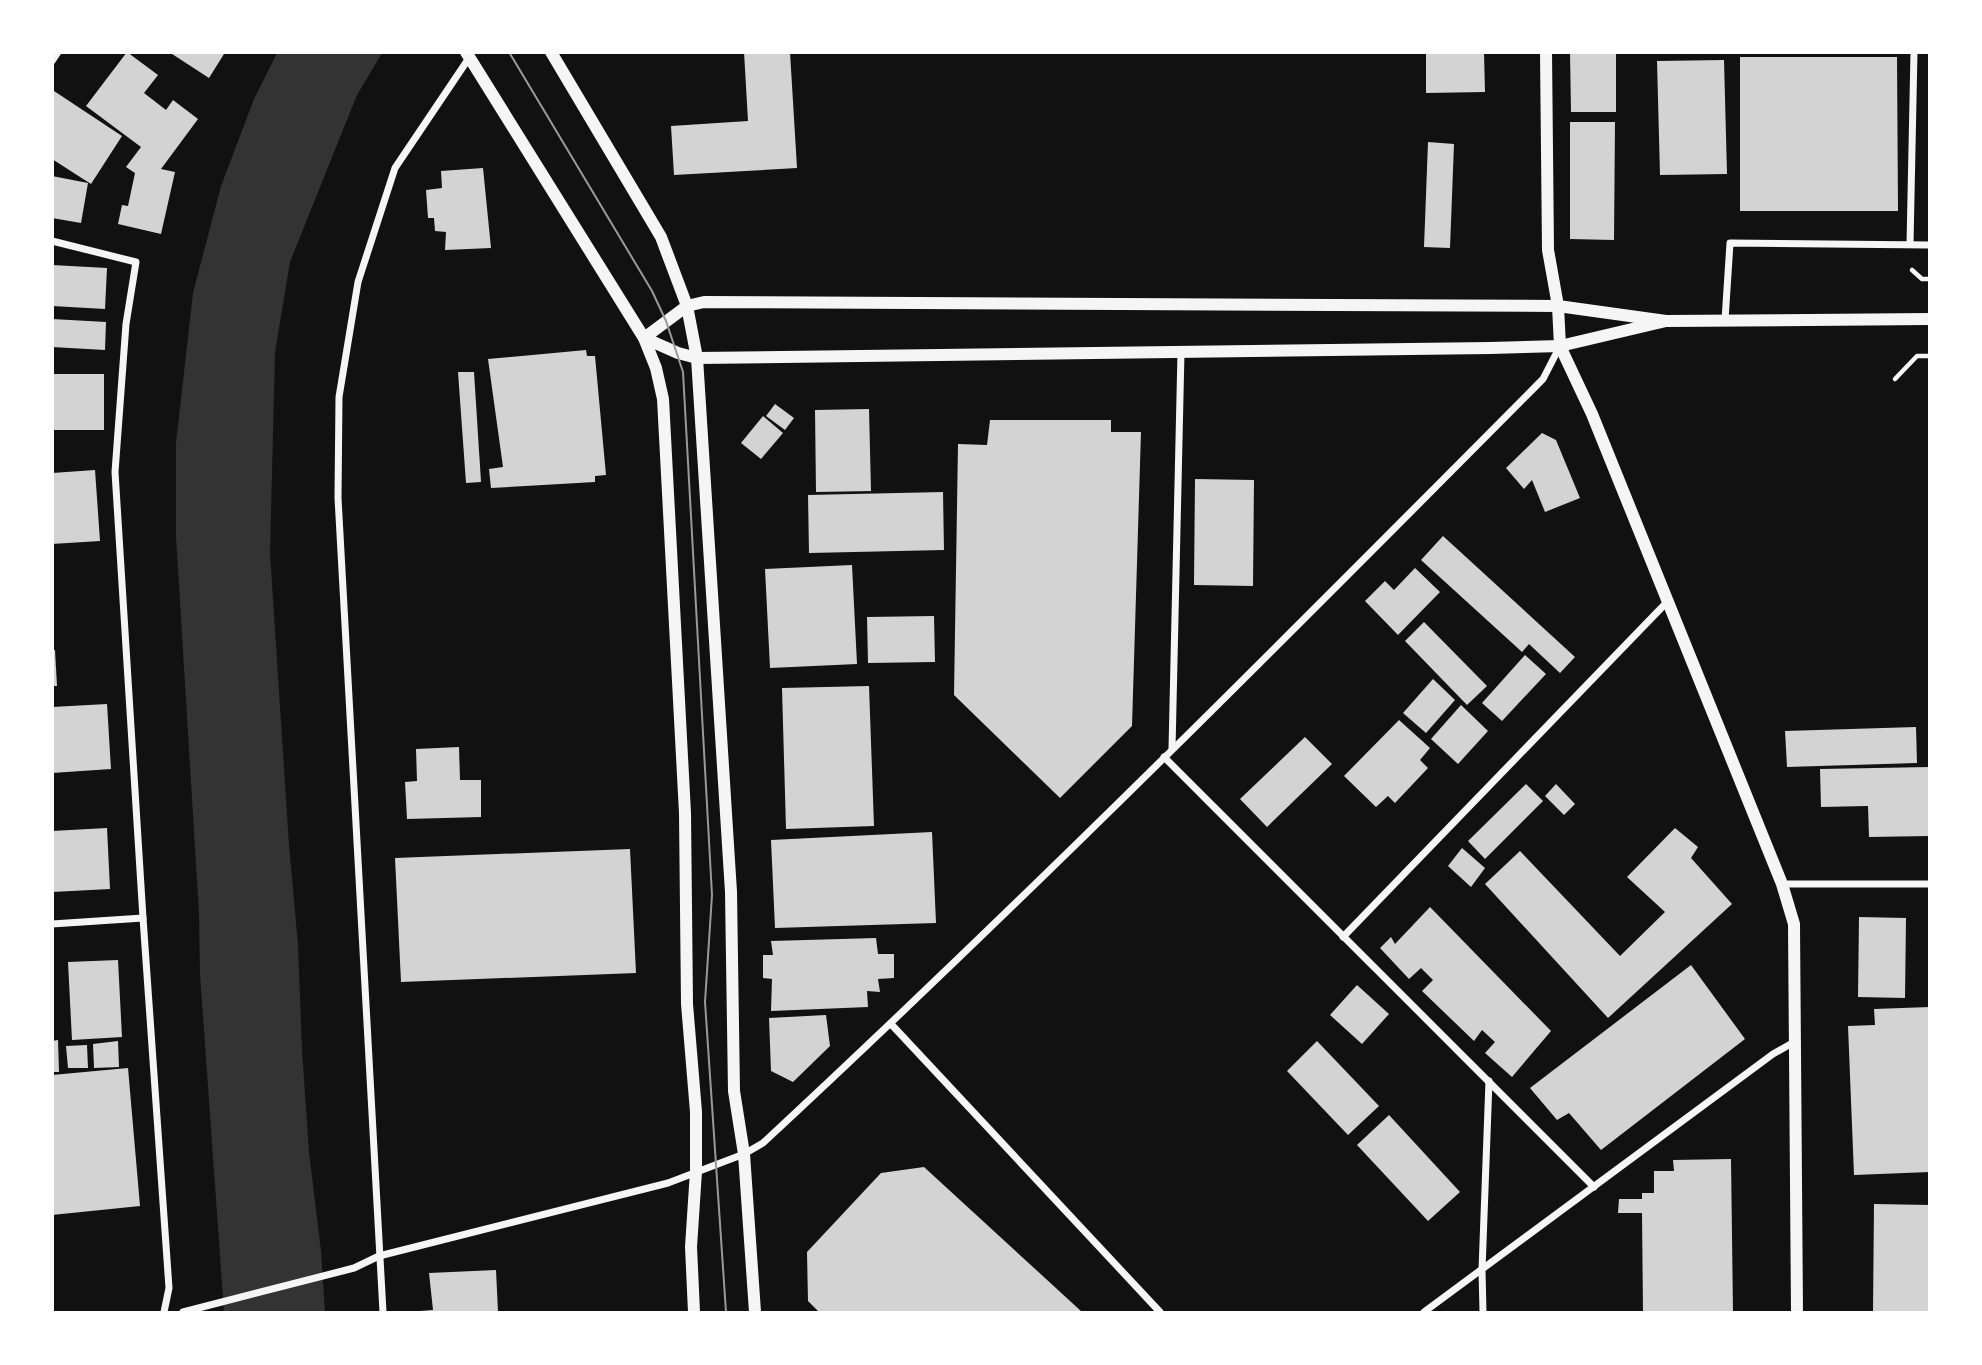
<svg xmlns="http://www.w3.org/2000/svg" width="1982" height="1365" viewBox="0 0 1982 1365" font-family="Bitter,serif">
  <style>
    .water { fill: #333 }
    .building { fill: #d3d3d3 }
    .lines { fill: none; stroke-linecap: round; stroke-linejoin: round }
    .path { stroke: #f5f5f5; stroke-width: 4.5 }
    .minor { stroke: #f5f5f5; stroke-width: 7 }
    .tertiary { stroke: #f5f5f5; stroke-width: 12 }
    .tram { stroke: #9a9a9a; stroke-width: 2 }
  </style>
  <rect width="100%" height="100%" fill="#111"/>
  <polygon class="water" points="277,53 382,53 357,95 290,262 275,352 270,553 289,845 298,945 302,1050 309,1152 321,1251 325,1312 224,1312 200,974 199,913 176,536 176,443 193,293 221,186 254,99"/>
  <g class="building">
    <polygon points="127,52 158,75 144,93 166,110 173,100 198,119 161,169 175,172 161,234 118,224 122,205 128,206 135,173 126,167 141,147 86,106"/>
    <polygon points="169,52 221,52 224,54 209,78"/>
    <polygon points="744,52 790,52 797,168 674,175 671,126 748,121"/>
    <polygon points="1426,52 1484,52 1485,92 1426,93"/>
    <polygon points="1570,52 1616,52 1616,112 1571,112"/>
    <polygon points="1740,57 1897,57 1898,211 1740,211"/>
    <polygon points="1724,60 1727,174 1660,175 1657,61"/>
    <polygon points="54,91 122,136 91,184 52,159"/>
    <polygon points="1570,122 1615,122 1614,240 1570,239"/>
    <polygon points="1428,142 1454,144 1450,248 1424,247"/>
    <polygon points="483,168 491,248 445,250 446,232 435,231 434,218 428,218 426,190 442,188 441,171"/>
    <polygon points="52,176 88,183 81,223 52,218"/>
    <polygon points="52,265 107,268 105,309 52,306"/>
    <polygon points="52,319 106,322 105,350 52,347"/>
    <polygon points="586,350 587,356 595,356 606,475 595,476 595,482 491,488 489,469 503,467 488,359"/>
    <polygon points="458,372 474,372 481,482 466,483"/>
    <rect x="52" y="374" width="52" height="56"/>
    <polygon points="775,404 794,418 785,430 766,416"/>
    <polygon points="869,409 871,491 816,492 815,410"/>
    <polygon points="763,416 783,433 761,459 741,443"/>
    <polygon points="990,420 1111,420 1111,432 1141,432 1132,726 1060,798 954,695 958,444 987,445"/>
    <polygon points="1542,433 1556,440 1580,498 1545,512 1532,480 1524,489 1506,468"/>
    <polygon points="95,470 100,541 52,544 52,473"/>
    <polygon points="1195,479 1254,480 1253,586 1194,585"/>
    <polygon points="943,492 944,550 809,553 808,495"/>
    <polygon points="1443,536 1575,657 1560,673 1529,644 1522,652 1421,560"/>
    <polygon points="852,565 857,664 770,668 765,569"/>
    <polygon points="1415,568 1440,592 1398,635 1365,601 1385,581 1394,590"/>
    <polygon points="934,616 935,662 868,663 867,617"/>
    <polygon points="1424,622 1487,686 1467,705 1405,641"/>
    <polygon points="52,650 55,650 57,686 52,686"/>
    <polygon points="1525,655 1546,674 1502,721 1482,703"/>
    <polygon points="1433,679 1455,700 1426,733 1403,713"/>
    <polygon points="869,686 874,826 786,829 782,688"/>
    <polygon points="107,704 111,769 52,773 52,707"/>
    <polygon points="1461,705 1488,731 1458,764 1431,739"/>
    <polygon points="1399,720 1430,748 1420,760 1428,768 1395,803 1388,796 1376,807 1344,776"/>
    <polygon points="1916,727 1917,763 1787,767 1785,731"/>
    <polygon points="1305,737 1332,764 1267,827 1240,799"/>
    <polygon points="459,747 460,780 481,780 481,817 407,819 405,782 417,781 416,749"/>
    <polygon points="1930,767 1930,836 1869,837 1868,806 1821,807 1820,769"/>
    <polygon points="1526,784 1543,801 1485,859 1468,841"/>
    <polygon points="1556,784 1575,804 1564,815 1545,796"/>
    <polygon points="107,828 110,889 52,892 52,831"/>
    <polygon points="1675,828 1698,847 1691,858 1732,904 1608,1018 1485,884 1520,851 1620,956 1665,912 1627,877"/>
    <polygon points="932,832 936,923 775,928 771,840"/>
    <polygon points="1462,848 1485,868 1471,887 1448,866"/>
    <polygon points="630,849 636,973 401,982 395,858"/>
    <polygon points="1430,907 1551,1031 1512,1077 1485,1053 1495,1042 1482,1030 1474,1041 1422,991 1433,980 1421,968 1409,979 1380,948 1391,937 1395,944"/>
    <polygon points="1859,917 1906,918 1905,998 1858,997"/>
    <polygon points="876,938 878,954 894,954 894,978 878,979 880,992 867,991 868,1007 771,1011 772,979 763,978 763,955 773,955 771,941"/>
    <polygon points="118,960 122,1037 72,1040 68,962"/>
    <polygon points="1691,965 1745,1039 1601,1150 1569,1113 1557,1120 1530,1088"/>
    <polygon points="1357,985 1389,1014 1362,1044 1330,1015"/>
    <polygon points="1930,1007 1930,1172 1854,1175 1848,1026 1875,1025 1874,1009"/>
    <polygon points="826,1015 830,1046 793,1082 771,1071 769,1018"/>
    <polygon points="58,1040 59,1072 52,1072 52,1041"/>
    <polygon points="118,1041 119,1067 94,1068 93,1044"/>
    <polygon points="1317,1041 1379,1106 1348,1135 1287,1071"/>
    <polygon points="87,1045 88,1068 68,1068 66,1046"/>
    <polygon points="128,1068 140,1206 52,1215 52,1075"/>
    <polygon points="1389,1115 1460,1192 1428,1221 1357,1145"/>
    <polygon points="1731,1159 1733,1312 1643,1312 1642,1213 1618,1213 1619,1199 1642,1199 1642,1193 1654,1193 1654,1171 1674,1171 1673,1160"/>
    <polygon points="924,1167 1082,1312 819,1312 808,1301 807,1252 881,1173"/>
    <polygon points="1874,1204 1930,1205 1930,1312 1873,1312"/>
    <polygon points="496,1270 498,1312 420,1312 420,1311 433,1310 429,1273"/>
  </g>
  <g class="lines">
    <g class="path">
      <polyline points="1912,270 1922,279 1930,279"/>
      <polyline points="1895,379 1917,356 1930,356"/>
    </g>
    <g class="minor">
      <polyline points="52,61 58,52"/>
      <polyline points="52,241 136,262 126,324 115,472 143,918 169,1288 164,1312"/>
      <polyline points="1910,244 1914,52"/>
      <polyline points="1725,320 1730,243 1930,245"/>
      <polyline points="1172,749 1181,352"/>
      <polyline points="1164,757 1594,1187"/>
      <polyline points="1782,884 1930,884"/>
      <polyline points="52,924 143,918"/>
      <polyline points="1343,937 1668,601"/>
      <polyline points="891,1024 1160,1312"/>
      <path d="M183,1312L354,1268L379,1256L668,1183L744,1154L763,1143C1030,895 1287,637 1543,379L1560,346"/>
      <polyline points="383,1312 338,498 339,397 358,282 395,168 469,58"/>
      <polyline points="1424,1312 1773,1054 1796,1041"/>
      <polyline points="1483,1312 1482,1270 1489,1081"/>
    </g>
    <g class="tertiary">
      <polyline points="466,52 644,338 656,368 663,399 685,813 687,1004 696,1112 696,1171 691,1247 694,1312"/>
      <polyline points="551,52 661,237 687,306 697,358 731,892 734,1091 744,1154 755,1312"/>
      <polyline points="1546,52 1548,250 1558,306 1560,346 1592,414 1782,884 1794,924 1797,1312"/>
      <polyline points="1666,321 1558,306 704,302 687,306 644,338 678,353 697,358 1490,348 1560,346 1666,321 1930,319"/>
    </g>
    <polyline class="tram" points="509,52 652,291 666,321 683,372 712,895 705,1002 726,1312"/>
  </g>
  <rect width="1982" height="1365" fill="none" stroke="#ffffff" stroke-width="108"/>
</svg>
